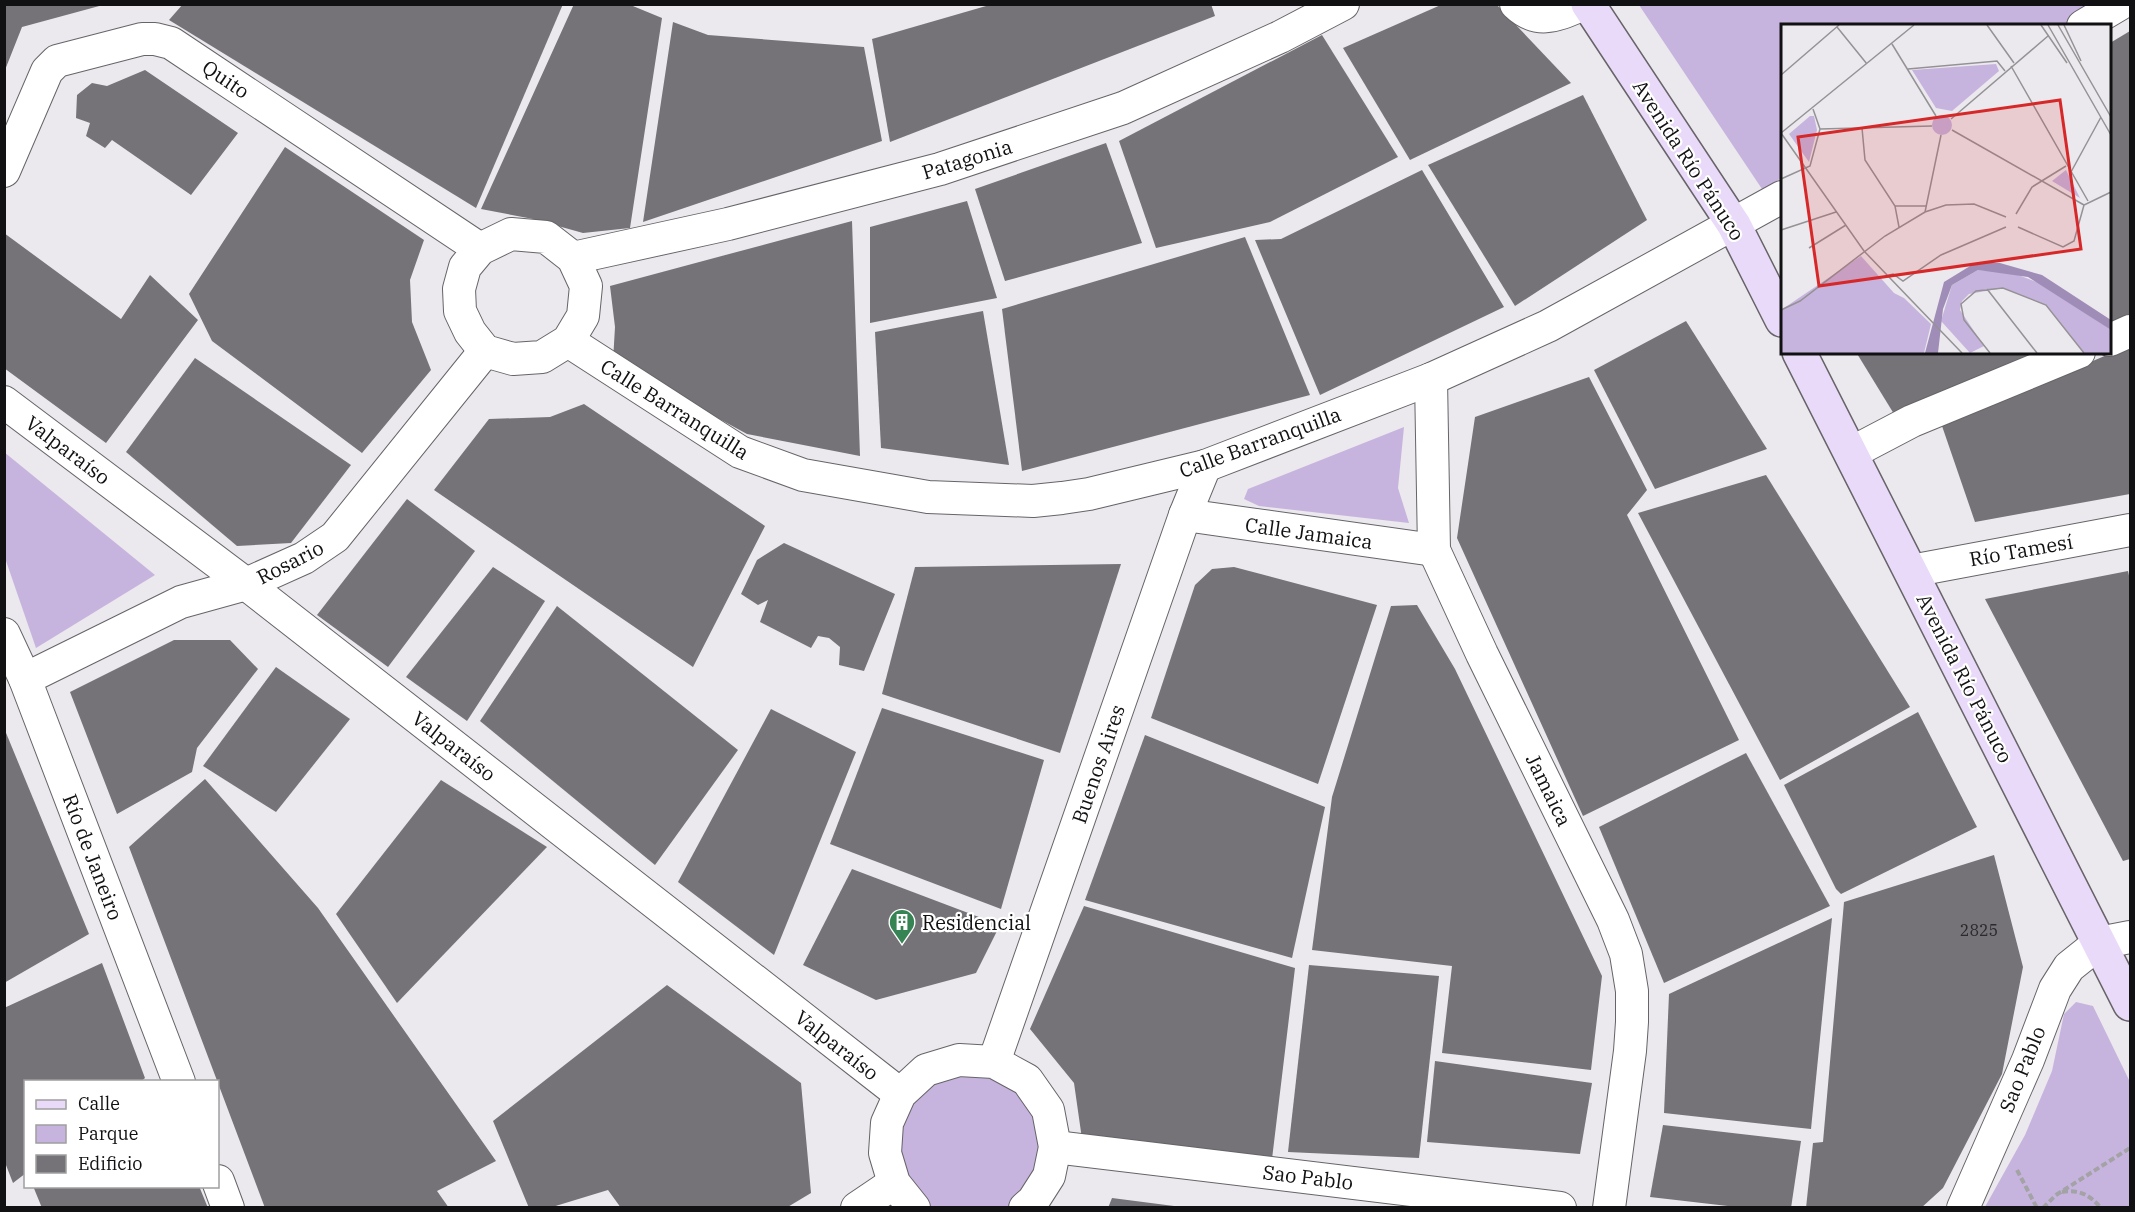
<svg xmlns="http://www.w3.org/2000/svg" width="2135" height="1212" viewBox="0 0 2135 1212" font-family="'IBM Plex Serif',serif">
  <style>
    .green { fill: #c6b4df }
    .building { fill: #757377 }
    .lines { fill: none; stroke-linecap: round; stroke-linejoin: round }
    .street-casing { stroke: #666468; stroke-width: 34 }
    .secondary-casing { stroke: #666468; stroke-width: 36 }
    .path { stroke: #a3a2a5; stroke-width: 4; stroke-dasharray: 6 3; stroke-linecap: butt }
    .street { stroke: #fff; stroke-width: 32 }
    .secondary { stroke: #e8daf8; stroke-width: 33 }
    .labels { text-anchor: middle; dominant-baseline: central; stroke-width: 4.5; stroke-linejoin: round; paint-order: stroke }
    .number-label { font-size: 16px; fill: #2a292b }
    .street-label { font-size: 20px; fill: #111012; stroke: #fff }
    .poi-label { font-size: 20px; fill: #111012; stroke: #fff; text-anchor: start }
    .inset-road { fill: none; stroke: #949295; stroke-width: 1.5 }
    .view { fill: #d62828; fill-opacity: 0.15; stroke: #d62828; stroke-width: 3 }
    .inset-edge { fill: none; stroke: #111012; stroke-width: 3 }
  </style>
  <rect width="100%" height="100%" fill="#ebe9ed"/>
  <g class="green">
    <polygon points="1639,5 2130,5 2088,25 1782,26 1782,178 1762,189"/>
    <polygon points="1404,427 1398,488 1409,523 1259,506 1244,499 1248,489"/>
    <polygon points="4,452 155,575 36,648 5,558"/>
    <polygon points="2076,1002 2093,1006 2130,1082 2130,1207 1985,1207 2025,1135 2052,1071 2064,1014"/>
    <polygon points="926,1070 1027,1080 1055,1147 1025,1208 914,1207 887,1123"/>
  </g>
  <g class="building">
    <polygon points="4,4 103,4 103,5 22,27 5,70"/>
    <polygon points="183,4 563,4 476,208 169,20"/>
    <polygon points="574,4 628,4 662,18 630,228 583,233 533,219 481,209"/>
    <polygon points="993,4 1211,4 1215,16 890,142 872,39"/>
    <polygon points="1443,4 1496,4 1571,83 1410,160 1343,48"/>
    <polygon points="673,22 708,35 864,47 882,141 643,222"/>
    <polygon points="2130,31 2130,315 2110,324 2110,43"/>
    <polygon points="1322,35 1398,157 1270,222 1156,248 1119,141"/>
    <polygon points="145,70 238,133 191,195 112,140 105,148 86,136 90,123 76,118 77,95 92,83 107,86"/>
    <polygon points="1583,95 1647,220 1515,306 1428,165"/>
    <polygon points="1106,143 1142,243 1005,281 975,189"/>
    <polygon points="285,147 424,240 410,280 412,322 431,370 362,453 212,341 189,294"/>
    <polygon points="1422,170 1504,307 1320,395 1255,240 1281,239"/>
    <polygon points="967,201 997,298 870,323 870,227"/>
    <polygon points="852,221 860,456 747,434 613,361 615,327 610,286"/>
    <polygon points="4,233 121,319 150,275 198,320 106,443 4,368"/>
    <polygon points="1245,237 1310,395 1022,471 1002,309"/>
    <polygon points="983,311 1009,465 881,448 875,332"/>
    <polygon points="1686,321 1767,449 1655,489 1594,370"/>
    <polygon points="2130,345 2130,494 1975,522 1942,426"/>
    <polygon points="1856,352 2041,352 1894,414"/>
    <polygon points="195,358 351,465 291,543 237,546 126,452"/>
    <polygon points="1589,377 1647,490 1627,515 1739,740 1583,816 1457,538 1475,417"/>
    <polygon points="584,404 765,526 693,667 434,490 489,419 550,417"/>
    <polygon points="1766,475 1910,707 1780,780 1638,513"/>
    <polygon points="407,499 475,551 388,667 317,615"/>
    <polygon points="784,543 895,594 864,671 839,665 840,647 829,638 818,636 811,648 760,622 768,600 758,605 741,594 757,560"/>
    <polygon points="1121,564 1060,753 882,694 915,567"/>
    <polygon points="493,567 545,601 467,721 406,677"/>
    <polygon points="1234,567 1377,605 1318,784 1151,718 1195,585 1212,569"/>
    <polygon points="2128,571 2130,580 2130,859 2123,861 1985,599"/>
    <polygon points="1417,605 1455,669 1602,976 1591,1070 1442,1053 1452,966 1312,950 1332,797 1391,606"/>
    <polygon points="557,606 738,750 655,865 480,721"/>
    <polygon points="174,640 230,640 258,669 197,748 192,772 117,814 70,692"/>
    <polygon points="276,667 350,719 276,812 203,766"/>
    <polygon points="882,708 1044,760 1001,909 830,844"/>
    <polygon points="771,709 856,752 774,955 678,882"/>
    <polygon points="1918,712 1977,827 1841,894 1836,889 1784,785"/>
    <polygon points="4,728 89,934 4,983"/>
    <polygon points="1145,735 1325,807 1292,958 1085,900"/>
    <polygon points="1746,753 1830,906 1664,983 1599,827"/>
    <polygon points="205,779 318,908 496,1161 437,1191 449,1208 265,1208 129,847"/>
    <polygon points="441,780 547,847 397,1003 336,914"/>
    <polygon points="1994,855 2023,967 2002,1074 1943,1188 1921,1208 1806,1208 1813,1143 1823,1142 1844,902"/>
    <polygon points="852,869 1000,925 976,973 876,1000 803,965"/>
    <polygon points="1084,906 1295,968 1272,1159 1082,1139 1074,1083 1030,1029"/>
    <polygon points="1832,918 1811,1129 1664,1113 1669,994"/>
    <polygon points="102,963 145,1078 140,1082 26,1082 26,1173 13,1183 4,1160 4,1008"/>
    <polygon points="1309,965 1439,976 1419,1158 1288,1152"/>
    <polygon points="667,985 801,1083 811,1193 786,1208 621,1208 608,1190 549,1208 529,1208 493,1121"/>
    <polygon points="1435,1061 1592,1083 1580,1154 1427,1142"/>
    <polygon points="1663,1125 1801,1141 1791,1208 1745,1208 1650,1197"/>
    <polygon points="33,1186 199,1186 208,1208 42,1208"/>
    <polygon points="1112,1198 1174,1206 1174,1208 1108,1208"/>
  </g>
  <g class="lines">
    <g class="street-casing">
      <g id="street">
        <path d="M1516,4C1539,26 1559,14 1584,4"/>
        <polyline points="2083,26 2120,4"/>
        <polyline points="4,171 47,71 57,61 142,39 155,39 171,43 480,249"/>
        <polygon points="511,234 546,237 573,258 586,286 583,316 568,341 542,357 513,359 485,351 470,332 460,311 459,289 465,267 480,249"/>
        <polyline points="573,258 728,224 940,169 1123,108 1280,37 1343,4"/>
        <polyline points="2110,340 2130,331"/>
        <polyline points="568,341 740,452 803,475 928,497 1033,501 1062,498 1089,494 1205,466 1431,379 1548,326 1782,197"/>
        <polyline points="1431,379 1434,550 1482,654 1613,920 1626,954 1632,991 1632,1022 1630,1051 1609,1208"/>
        <polyline points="4,402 246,584 900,1094"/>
        <polyline points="1851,453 1912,421 2079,352"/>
        <polyline points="1185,515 1434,550"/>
        <polyline points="1911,571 2130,530"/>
        <polyline points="4,634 25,679 179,1082"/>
        <polyline points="25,679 181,602 246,584 304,558 335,537 485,351"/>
        <polyline points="994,1062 1185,515 1205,466"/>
        <polyline points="1055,1147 1560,1208"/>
        <polyline points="218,1181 228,1208"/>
        <polyline points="857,1208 894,1183"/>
        <polyline points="914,1208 894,1183 885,1153 887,1123 900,1094 926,1070 959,1060 994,1062 1027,1080 1048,1110 1055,1147 1049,1176 1033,1201 1025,1208"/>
        <polyline points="1963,1208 2028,1060 2055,989 2069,967 2099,943 2130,937"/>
      </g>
    </g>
    <g class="secondary-casing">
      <g id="secondary">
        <polyline points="1588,4 1734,225 1782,320"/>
        <polyline points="1799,352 2130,1004"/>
      </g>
    </g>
    <g class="path">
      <polyline points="2017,1170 2037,1208"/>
      <path d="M2062,1192C2079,1189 2090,1195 2101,1208"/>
      <polyline points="2056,1195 2130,1148"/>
      <polyline points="2043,1208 2056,1195"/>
    </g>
    <use href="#street" class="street"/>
    <use href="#secondary" class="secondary"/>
  </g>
  <defs>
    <g id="building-pin" transform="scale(1.35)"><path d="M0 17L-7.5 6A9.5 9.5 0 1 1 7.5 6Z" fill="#368454" stroke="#fff"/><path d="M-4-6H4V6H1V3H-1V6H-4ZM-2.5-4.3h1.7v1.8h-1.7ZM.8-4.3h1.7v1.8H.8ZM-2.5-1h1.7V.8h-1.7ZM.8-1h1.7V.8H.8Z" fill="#fff"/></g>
  </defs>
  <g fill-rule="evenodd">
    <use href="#building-pin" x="902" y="922"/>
  </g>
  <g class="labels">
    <g class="number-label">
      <text x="1979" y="930">2825</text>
    </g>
    <g class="street-label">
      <text transform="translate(226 79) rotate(34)">Quito</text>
      <text transform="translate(967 159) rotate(-17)">Patagonia</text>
      <text transform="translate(1689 160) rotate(57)">Avenida Río Pánuco</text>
      <text transform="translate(675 409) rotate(32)">Calle Barranquilla</text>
      <text transform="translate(1260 442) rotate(-20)">Calle Barranquilla</text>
      <text transform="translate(68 450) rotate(37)">Valparaíso</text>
      <text transform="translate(1309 533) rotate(8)">Calle Jamaica</text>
      <text transform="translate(2021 550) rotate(-10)">Río Tamesí</text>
      <text transform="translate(290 562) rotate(-27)">Rosario</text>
      <text transform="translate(1965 678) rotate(63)">Avenida Río Pánuco</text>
      <text transform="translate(454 746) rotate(38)">Valparaíso</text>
      <text transform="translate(1098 764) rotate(-71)">Buenos Aires</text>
      <text transform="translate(1549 790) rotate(64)">Jamaica</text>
      <text transform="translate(93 857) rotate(69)">Río de Janeiro</text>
      <text transform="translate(837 1045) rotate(38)">Valparaíso</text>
      <text transform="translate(2022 1069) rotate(-68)">Sao Pablo</text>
      <text transform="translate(1308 1177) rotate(7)">Sao Pablo</text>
    </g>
    <g class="poi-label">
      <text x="922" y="922">Residencial</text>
    </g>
  </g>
  <g transform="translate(1781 24)">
    <rect width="330" height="330" fill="#ebe9ed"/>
    <path d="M215,40L218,47L171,87L155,84L131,46ZM151 101a10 10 0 1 1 20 0a10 10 0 1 1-20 0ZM29,92H33L36,106L28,138L8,110ZM285,146L299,174L271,157ZM80,232L113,269L123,274L150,300L143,329H0V286ZM197,246L229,248L261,260L330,306V329H303L265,281L222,264L188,270L181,277L179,286L203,322L189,329L160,297L171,261Z" fill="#c6b4df"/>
    <path d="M194,239H219L261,251L330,296V306L247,253L197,246L171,261L162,285L157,329H144L163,258Z" fill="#9f8db8"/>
    <path class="inset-road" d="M206,1L233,39M260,1L286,39M267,1L330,111M277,1L330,93M283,1L300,37M56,3L86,40M111,20L155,92M230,42L307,177M127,45L216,37L224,47M0,51L58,1M32,85L39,105M170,95L267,12M81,104L84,136L114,182L118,203M39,105L151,102M171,106L303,181M0,109L83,227L181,329M0,109L133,1M290,148L320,93M0,155L29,142L39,105M114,182H146M144,188L160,111M235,190L251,163L285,142M237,203L282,223L293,217L303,181L330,168M0,206L55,188M28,224L65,201M105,252L112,250L122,257L160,231L225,203M206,265L256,329M0,286L19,277L104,212L144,188L165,181L193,180L225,193M209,329L183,296L180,280L195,267L222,264L265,281L303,329"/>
    <path class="view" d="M279,76L300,225L38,262L17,113Z"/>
    <rect width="330" height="330" class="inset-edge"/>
  </g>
  <rect width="2135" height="1212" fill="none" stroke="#111012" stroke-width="12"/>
  <rect x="24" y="1080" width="195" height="108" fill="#ffffff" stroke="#a09fa0" stroke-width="1.5"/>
  <rect x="36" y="1100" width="30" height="9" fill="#e8daf8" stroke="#a09fa0" stroke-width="1.5"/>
  <text x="78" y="1110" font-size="18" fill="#111012">Calle</text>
  <rect x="36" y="1125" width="30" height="18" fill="#c6b4df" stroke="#a09fa0" stroke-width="1.5"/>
  <text x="78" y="1140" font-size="18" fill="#111012">Parque</text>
  <rect x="36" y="1155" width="30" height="18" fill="#757377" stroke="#a09fa0" stroke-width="1.5"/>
  <text x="78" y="1170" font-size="18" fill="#111012">Edificio</text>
</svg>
